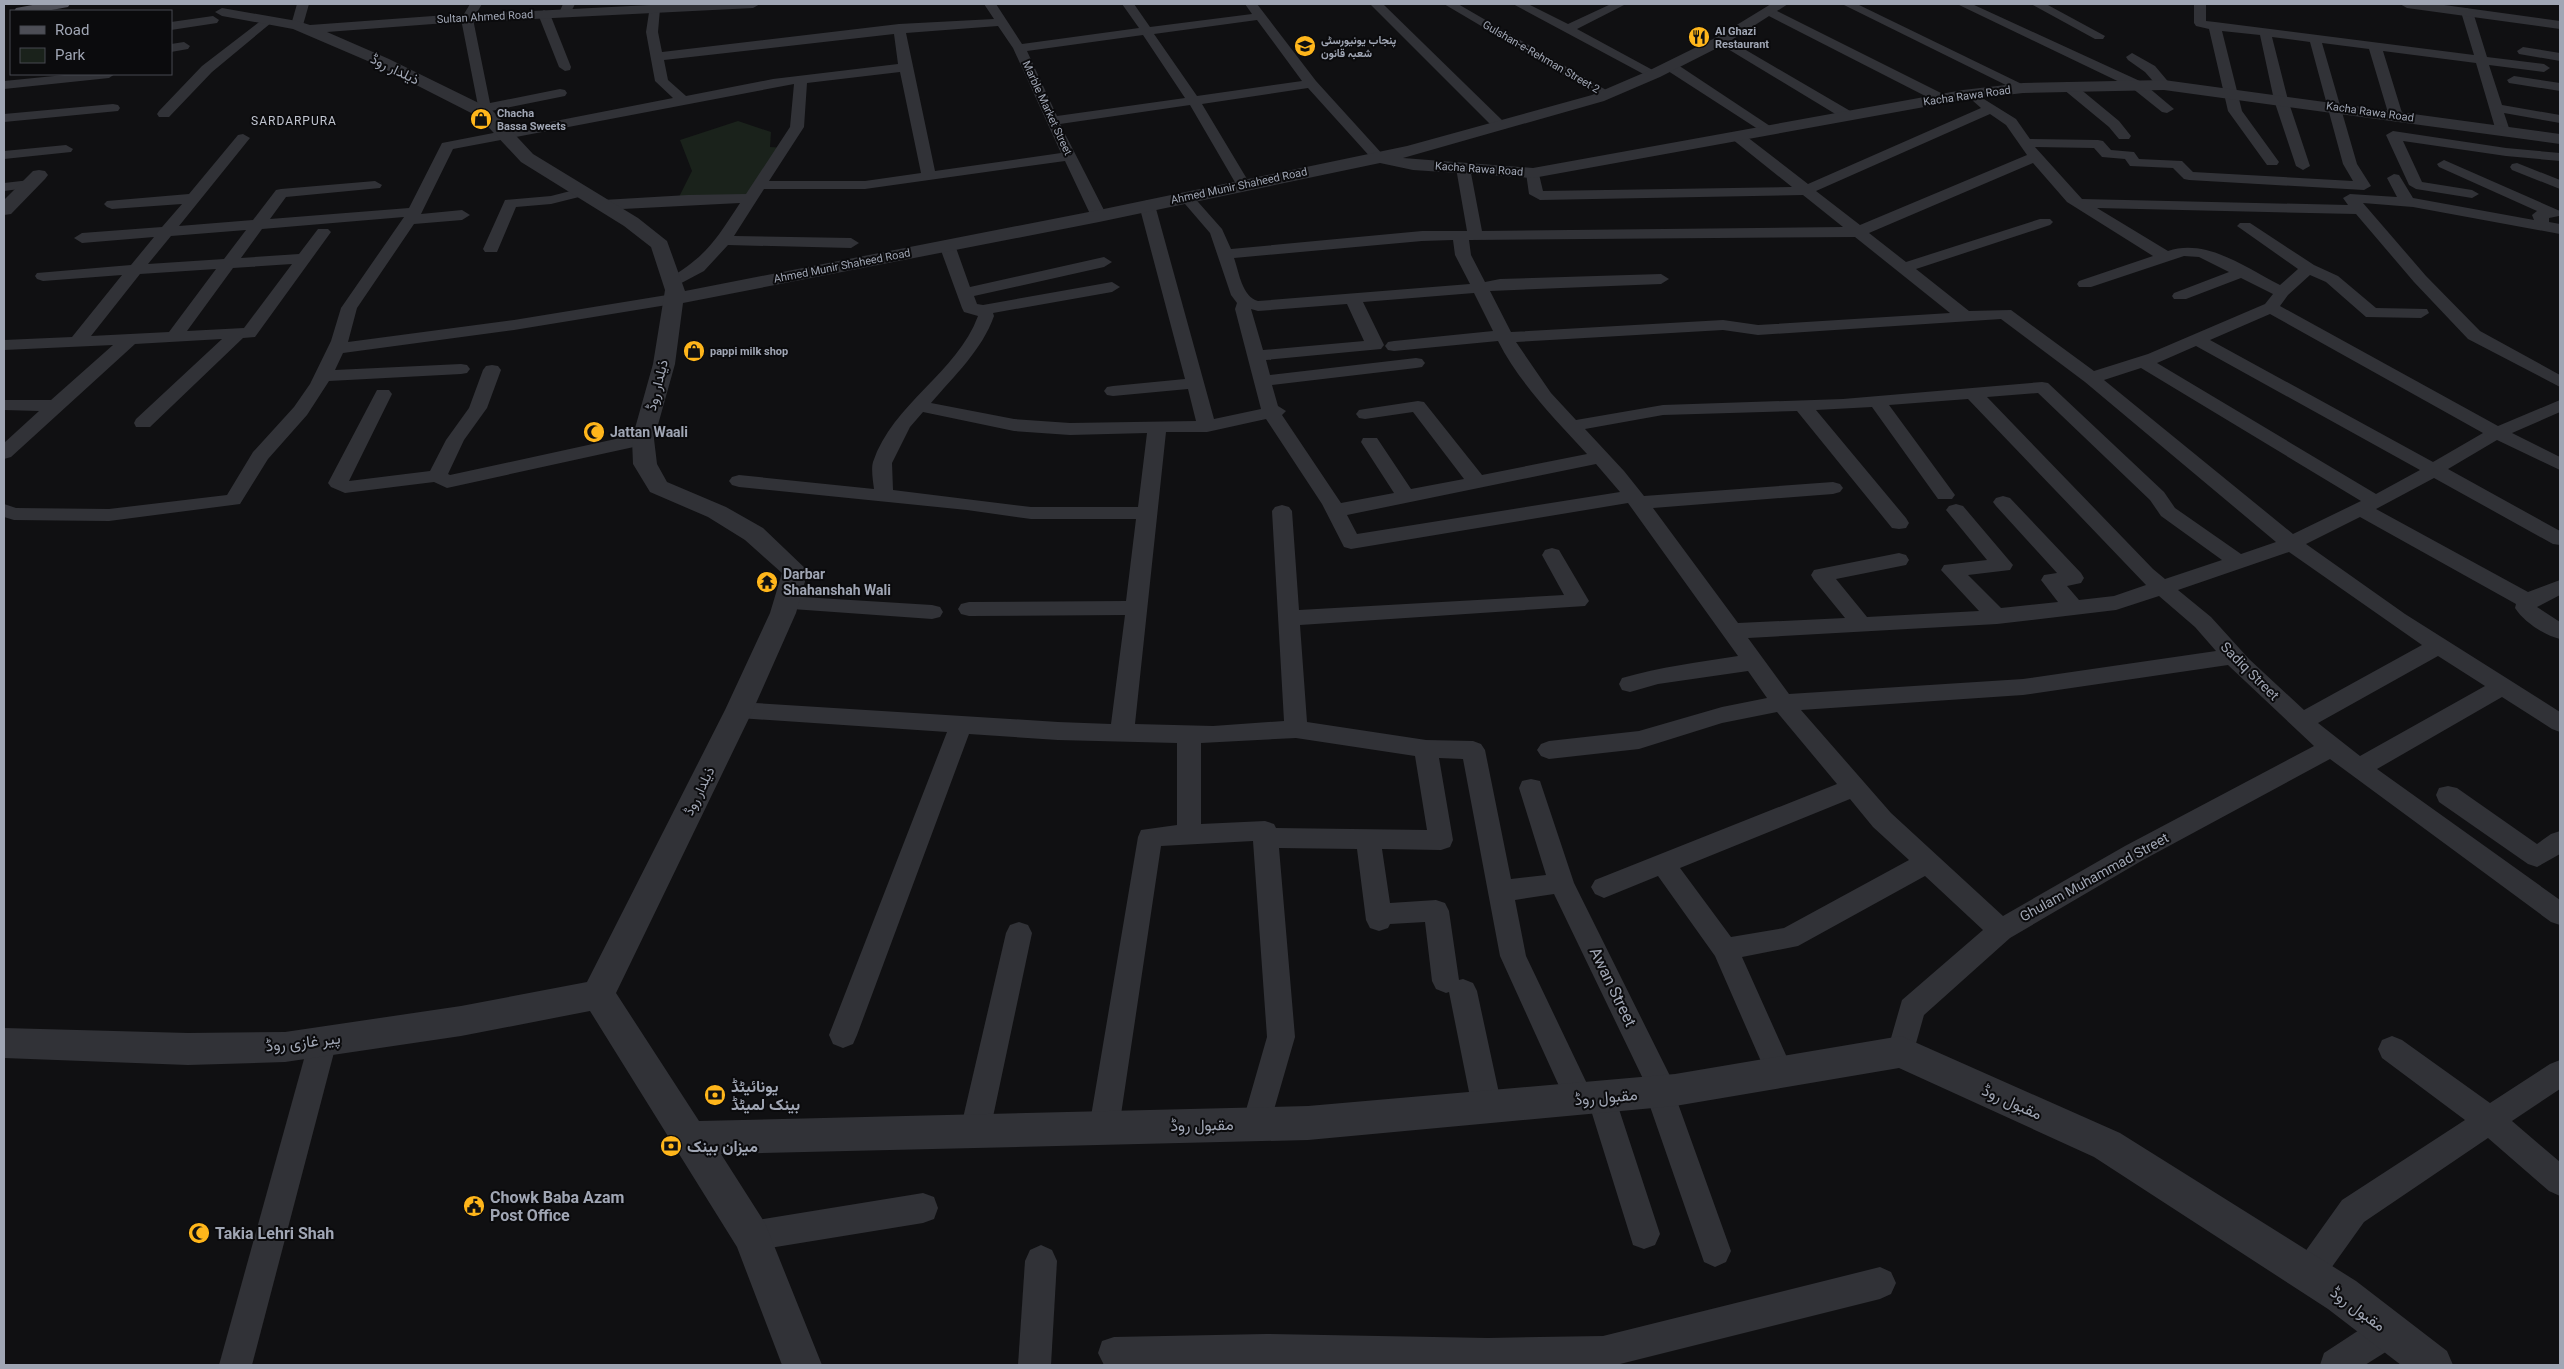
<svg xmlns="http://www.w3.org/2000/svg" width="2564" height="1369" viewBox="0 0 2564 1369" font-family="Roboto,Vazirmatn,sans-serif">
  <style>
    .green { fill: #1a221b }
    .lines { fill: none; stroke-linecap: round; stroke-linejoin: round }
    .minor { fill: #313237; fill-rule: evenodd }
    .tertiary { fill: #313237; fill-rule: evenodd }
    .primary { fill: #4d4e56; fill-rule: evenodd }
    .labels { text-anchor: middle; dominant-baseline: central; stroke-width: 4; stroke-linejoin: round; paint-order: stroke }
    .far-street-label { font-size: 11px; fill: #a0a6b4; stroke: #0b0b0d }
    .far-poi-label { font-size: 11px; font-weight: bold; fill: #a0a6b4; stroke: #0b0b0d; text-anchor: start }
    .far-neighbourhood-label { font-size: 12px; letter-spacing: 1px; fill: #c1c5d0; stroke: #0b0b0d }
    .street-label { font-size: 14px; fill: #a0a6b4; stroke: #0b0b0d }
    .poi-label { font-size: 14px; font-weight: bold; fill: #a0a6b4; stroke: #0b0b0d; text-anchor: start }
    .near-street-label { font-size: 16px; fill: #a0a6b4; stroke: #0b0b0d }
    .near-poi-label { font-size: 16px; font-weight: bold; fill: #a0a6b4; stroke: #0b0b0d; text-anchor: start }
  </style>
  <rect width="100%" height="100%" fill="#101012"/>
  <polygon class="green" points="738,121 771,132 770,147 784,148 751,198 678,199 692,171 680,140"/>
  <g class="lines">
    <g class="minor">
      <polygon points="297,4 309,4 303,25 297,29 291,25"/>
      <polygon points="470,4 482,4 473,19 490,103 560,89 565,90 567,93 565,96 491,111 490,116 480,116 461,19"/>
      <polygon points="563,4 575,4 569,16 561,16 559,13"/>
      <path d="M984,4H996L1022,44L1139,28L1122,4H1134L1150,27L1252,14L1245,4H1257L1316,81L1385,157L1378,161L1373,160L1308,88L1202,104L1250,184L1243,188L1236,184L1190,105L1060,124L1107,216L1104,219L1099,221L1091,216L1065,161L865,189H764L734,236L851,238L859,243L851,248L728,245L704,271L672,288L666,286L664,283L666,280C707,256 715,241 740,203L603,210L595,205L603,200L688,195L746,194L790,127L794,84L453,149L421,214L462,210L470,215L462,220L414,224L357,308L348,342L514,320L673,294L681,299L673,304L514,330L343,353L335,370L461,364L467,365L470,369L467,373L461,374L329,381L307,415L268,459L240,504L109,521L14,520L4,517V504L16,508L109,509L227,495L253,452L294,407L310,384L331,341L341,308L404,217L262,229L241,258L299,254L318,229H328L331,232L255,337L243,338L150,427H136L134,423L136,419L222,339L135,344L11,457L4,459V443L39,411L4,410V400H51L113,345L4,350V340L72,337L122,275L43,281L37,279L35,276L37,273L131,265L154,237L82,243L74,238L82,233L162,227L182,204L112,209L107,207L104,204L107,201L189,194L238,135L243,134L250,138L179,226L253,220L276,190L281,189L375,181L382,185L380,188L286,197L270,219L409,208L442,143L673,98L655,81L646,32L650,6L654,5L660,9L658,32L662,52L899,24L994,19ZM1257,20L1302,81L1197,96L1154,34ZM998,26L1013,48L1061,153L935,171L906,33ZM894,34L898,64L773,79L686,96L668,80L664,60ZM1143,35L1185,98L1057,116L1027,51ZM900,72L921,173L865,181H769L804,127L807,83ZM246,230L224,259L148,264L171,236ZM292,264L244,328L187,331L233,268ZM216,269L169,332L91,336L140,274Z"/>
      <polygon points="1370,4 1383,4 1505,123 1507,126 1505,129 1495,129"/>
      <polygon points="1444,4 1458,4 1613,94 1611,97 1601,97"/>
      <polygon points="1513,4 1528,4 1568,24 1611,4 1626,4 1577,29 1660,74 1659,77 1649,77"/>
      <polygon points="1842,4 1857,4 2030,88 2028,91 2018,91"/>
      <polygon points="1957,4 1972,4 2142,82 2174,109 2167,113 2162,112 2132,88"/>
      <polygon points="2031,4 2046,4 2105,36 2103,39 2095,39"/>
      <path d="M2194,4H2206V21L2215,22L2474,55L2461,12L2467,8L2473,12L2487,57L2544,64L2550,68L2544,72L2489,65L2502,105L2560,115V123L2504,113L2510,131L2503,135L2496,131L2476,63L2383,51L2403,116L2396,120L2389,116L2369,49L2322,43L2357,164L2371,186L2364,190L2189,180L2184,179L2173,168L2130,166L2125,159L2102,157L2094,148L2035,147L2082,199L2348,205L2343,198L2350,194L2397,197L2387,178L2394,174L2399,175L2413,198L2534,220L2532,215L2537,211L2439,167L2437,164L2444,160L2560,211L2559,216L2549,218V222L2560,224V234L2413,207L2363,203L2426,276L2480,331L2560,375V387L2468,339L2414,282L2356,214L2097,208L2168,251C2207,238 2246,268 2280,285L2298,269L2237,226L2240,223H2250L2314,265L2338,276L2376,308L2427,309L2429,313L2421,318L2366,317L2326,282L2310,275L2288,295L2280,306L2498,426L2560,400V412L2512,433L2560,457V470L2497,440L2448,469L2560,531V545L2553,544L2434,478L2376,509L2528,592L2560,580V595L2537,607L2560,622V639C2544,635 2524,622 2515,608L2516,604L2360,517L2306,544L2405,614L2560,712V732L2552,729L2502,697L2377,769L2560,900V925L2551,922L2330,759L2143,860L2010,938L1924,1015L1911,1061L1901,1065L1891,1061L1887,1052L1902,1000L1983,930L1925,876L1798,946L1742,957L1794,1073L1790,1082L1780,1086L1770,1082L1715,956L1658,876L1604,898L1595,894L1591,887L1595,880L1837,784L1777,712L1722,723L1639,749L1549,759L1541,756L1537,750L1541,744L1549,741L1639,731L1722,707L1767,698L1748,671L1658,684L1630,692L1622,690L1619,684L1622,678C1660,667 1699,662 1738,656L1628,503L1351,549L1344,547L1322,504L1266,419L1207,432H1166L1135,724L1213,726L1284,721L1272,511L1275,507L1282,505L1289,507L1292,511L1299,610L1564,595L1542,555L1545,550L1552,548L1559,550L1589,601L1585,606L1300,625L1307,722L1426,740L1473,741L1481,744L1485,750L1511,879L1546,875L1519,788L1522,781L1531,779L1540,781L1574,883L1678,1092L1676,1098L1731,1251L1726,1262L1715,1267L1704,1262L1645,1092L1647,1087L1554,894L1515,900L1526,956L1590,1090L1601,1084L1611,1088L1615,1097L1660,1234L1655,1245L1644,1249L1633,1245L1590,1107L1579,1112L1569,1108L1500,956L1463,759L1439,758L1453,840L1450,847L1441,850L1382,849L1390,903L1436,900L1445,903L1449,911L1459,980L1463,979L1473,983L1477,991L1502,1107L1497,1117L1487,1121L1477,1117L1472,1107L1449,992L1446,993L1436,989L1432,981L1425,922L1390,924L1388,928L1379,931L1370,928L1366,920L1357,849L1279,848L1295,1037L1267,1134L1257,1138L1247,1134L1242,1124L1267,1037L1253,841L1161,846L1119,1128L1114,1138L1104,1142L1094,1138L1089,1128L1138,837L1141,830L1177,825V743L1058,740L969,734L857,1035L853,1044L843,1048L833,1044L829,1035L947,732L739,718L731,716L728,710L731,704L739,702L1058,722L1111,724L1125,615L969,616L961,614L958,609L961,604L969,602L1126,601L1136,519H1031L967,510L739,487L732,485L729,481L732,477L739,475L874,489C873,481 871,469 873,462C893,403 957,373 978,316L964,312L962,308L939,245L941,242L947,240L955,245L970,287L1104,257L1112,262L1104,267L974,296L977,304L983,305L1112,282L1120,287L1112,292L993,313L994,316C982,350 954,376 931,403L1014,419L1070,423L1196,421L1188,389L1113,396L1107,395L1104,391L1107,387L1113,386L1185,379L1139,205L1147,200L1155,205L1214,419L1261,409L1235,309L1237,303L1231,295L1210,233L1179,197L1186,193L1191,194L1222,229L1231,249L1422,231H1467L1456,168L1463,164L1470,168L1482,231L1843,227L1803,195L1540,200L1529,194L1526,173L1528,170H1538L1543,191L1792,187L1732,139L1730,136L1732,133H1742L1808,184L1981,108L1972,100L1979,96L2016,119L2030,139L2098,140L2103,141L2111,150L2134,152L2139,159L2182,161L2193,172L2353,181L2343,164L2310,42L2272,37L2288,100L2310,166L2303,170L2296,166L2274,100L2260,35L2222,31L2242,111L2279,162L2277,165H2267L2228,111L2209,29L2196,26L2194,23ZM1990,114L2006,125L2027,155L1860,225L1816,191ZM2033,163L2067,202L2153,256L2079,281L2077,284L2079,287H2091L2184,256L2199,257L2229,272L2174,293L2172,296L2174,299H2186L2241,278L2273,294L2265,304L2148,354L2094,371L2011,310L1969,311L1916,269L2050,225L2053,222L2050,219H2040L1906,262L1869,233ZM1855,237L1950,313L1758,325L1723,320L1511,332L1490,291L1661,284L1669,279L1661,274L1500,279L1485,282L1471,255L1469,240ZM1453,240L1455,255L1470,284L1258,301C1242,297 1239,272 1234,258L1422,241ZM1474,293L1493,331L1394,341L1388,342L1385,346L1388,350L1394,351L1498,341C1520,384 1555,419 1587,454L1482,475L1424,402L1418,401L1365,409L1359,410L1356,414L1359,418L1365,419L1413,412L1464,479L1411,489L1377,438H1363L1361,442L1394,493L1341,503L1282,415L1286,411L1278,406L1272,385L1416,368L1422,367L1425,363L1422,359L1416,358L1270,375L1266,360L1381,349L1384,345L1363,302ZM1347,304L1364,341L1263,350L1251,309L1258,311ZM2270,314L2483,433L2433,462L2210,340ZM2001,319L2085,382L2276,542L2241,554L2175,508L2164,492L2048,383L2042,382L1843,399L1663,405L1576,420L1551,393L1516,342L1723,330L1758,335ZM2196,346L2420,470L2376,494L2157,363ZM2141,368L2361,501L2293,534L2104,380ZM2038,393L2150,500L2161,516L2222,560L2165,579L2153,569L1987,397ZM1968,399L2146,585L2114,596L2079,600L2067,586L2081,583L2084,578L2081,573L2010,498L2003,496L1996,498L1993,502L1996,506L2057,573L2044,575L2041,580L2058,602L2001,608L1968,575L2010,570L2013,565L1963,506L1956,504L1949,506L1946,510L1987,560L1944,565L1941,570L1979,611L1867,617L1836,579L1906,565L1909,560L1906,555L1899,553L1814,570L1811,575L1814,580L1845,618L1738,623L1653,508L1833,494L1840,492L1843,488L1840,484L1833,482L1644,496L1624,471L1585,429L1663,415L1797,411L1892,528L1899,529L1906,528L1909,523L1906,518L1816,410L1872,407L1938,499H1952L1955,495L1889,405ZM923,412L1014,431L1070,435L1147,433L1138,507H1031L893,490L892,463L910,427ZM1596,464L1620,492L1357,534L1347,515ZM2289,552L2422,645L2304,710L2249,659L2211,617L2178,590ZM2159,596L2195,627L2216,651L2023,679L1789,694L1748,638L1997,624L2116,610ZM2438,656L2485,686L2360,756L2318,723ZM2228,665L2314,746L2125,846L2003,916L1891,813L1801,710L2023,695ZM1296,738L1415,756L1427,830L1276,828L1274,824L1265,821L1201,824V743ZM1850,799L1873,827L1909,860L1784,928L1731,937L1680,868Z"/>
      <polygon points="1769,7 1947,96 1949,99 1942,103 1937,102 1765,14 1763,11"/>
      <polygon points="544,10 550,14 571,67 570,70 565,71 559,67 538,14"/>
      <polygon points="213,16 219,20 217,23 171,30 171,22"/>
      <polygon points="267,16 273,20 271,23 212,72 169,117 159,117 157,114 159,111 202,66"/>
      <polygon points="1722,36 1852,112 1854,115 1852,118 1842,118 1718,43 1716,40 1718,37"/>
      <polygon points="184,42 190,46 188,49 171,52 171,44"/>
      <polygon points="2523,47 2560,53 2560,61 2519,54 2517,51"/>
      <polygon points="2132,53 2155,66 2171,85 2169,88 2159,88 2145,72 2128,60 2126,57"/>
      <polygon points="1670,62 1675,63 1776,130 1769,134 1764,133 1665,69 1664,66"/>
      <polygon points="74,74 115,74 109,78 4,89 4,81"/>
      <polygon points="2514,76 2560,83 2560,91 2509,83 2507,80"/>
      <polygon points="2068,82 2073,83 2119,121 2131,136 2129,139 2119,139 2109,127 2063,89 2061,86 2063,83"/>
      <polygon points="113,104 118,105 120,108 118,111 4,122 4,114"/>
      <polygon points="2393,131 2506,148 2560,153 2560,161 2506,156 2403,141 2422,182 2472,190 2479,194 2472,198 2416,189 2409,185 2386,135"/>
      <polygon points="66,145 73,149 71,152 4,159 4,151"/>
      <polygon points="2517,163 2560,180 2560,189 2512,170 2510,167 2512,164"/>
      <polygon points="30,180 35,181 37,184 35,187 4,191 4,183"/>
      <polygon points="582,188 589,192 587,195 551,204 516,207 497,252 485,252 483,249 505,200 551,196"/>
      <polygon points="492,365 498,366 501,370 487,408 464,440 448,474 450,475 643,433 650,435 652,439 650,443 643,445 447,488 434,482 345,493 331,487 328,483 377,390 389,390 392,394 349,481 430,471 446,440 469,408 483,370 486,366"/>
      <polygon points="786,596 932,605 940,607 943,612 940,617 932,619 778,608 775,603 778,598"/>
      <polygon points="2448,786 2457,788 2537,844 2551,834 2560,831 2560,854 2537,867 2528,864 2439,802 2436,795 2439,788"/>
      <polygon points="1019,922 1028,925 1032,933 990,1131 985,1141 975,1145 965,1141 960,1131 1006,933 1010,925"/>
      <polygon points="323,1028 333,1032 337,1041 252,1365 219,1365 309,1041 313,1032"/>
      <polygon points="2392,1036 2402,1040 2490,1103 2550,1064 2560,1060 2560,1089 2512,1121 2560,1162 2560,1196 2549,1191 2488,1138 2364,1222 2319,1285 2308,1290 2297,1285 2292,1274 2297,1263 2342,1200 2465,1120 2382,1058 2378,1049 2382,1040"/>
      <polygon points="923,1193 934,1197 938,1208 934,1219 923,1223 752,1251 741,1247 736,1236 741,1225 752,1221"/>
      <polygon points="1041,1245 1052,1250 1057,1261 1051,1365 1018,1365 1025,1261 1030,1250"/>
      <polygon points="1880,1267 1891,1272 1896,1283 1891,1294 1880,1299 1616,1365 1104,1365 1098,1353 1102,1341 1114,1337 1266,1334 1488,1338 1603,1336"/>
      <polygon points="2388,1315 2400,1319 2404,1331 2400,1343 2365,1365 2320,1365 2324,1353 2376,1319"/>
    </g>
    <g class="tertiary">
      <polygon points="670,4 760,4 753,8 433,24 327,32 389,59 491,109 533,154 638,218 667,241 685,291 1099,210 1407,146 1592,95 1648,71 1717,37 1771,4 1788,4 1727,43 1660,77 1604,101 1403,158 1533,168 1963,90 2023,83 2164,80 2560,134 2560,144 2164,90 2023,93 1963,100 1533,178 1413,170 1380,163 1099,222 683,303 675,364 654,439 657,464 667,482 726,507 763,528 808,571 796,613 753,710 616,993 699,1121 1308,1106 1675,1074 1901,1036 2120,1133 2356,1281 2447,1351 2453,1365 2401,1365 2328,1309 2094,1157 1899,1068 1675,1106 1308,1140 721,1154 765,1223 822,1365 782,1365 737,1247 590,1011 461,1036 285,1062 188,1065 4,1058 4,1028 188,1033 285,1032 461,1006 587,982 725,710 770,613 782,573 745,540 708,517 650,492 633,464 632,439 653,364 665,290 651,247 624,226 521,162 479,117 377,65 293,29 222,16 215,12 222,8 297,21 310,25 433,16"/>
      <polygon points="2400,4 2437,4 2560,21 2560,29 2407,8"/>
      <polygon points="39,170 45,171 48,175 45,179 11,214 4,215 4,200 33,171"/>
    </g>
    <polygon class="primary" points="38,4 70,4 68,7 46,11 14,11 16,8"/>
  </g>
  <defs>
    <g id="restaurant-disc" transform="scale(1.125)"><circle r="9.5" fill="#ffb61b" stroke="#0b0b0d"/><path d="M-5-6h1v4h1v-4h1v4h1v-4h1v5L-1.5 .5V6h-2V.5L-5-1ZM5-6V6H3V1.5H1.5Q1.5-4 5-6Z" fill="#111"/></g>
    <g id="university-disc" transform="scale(1.125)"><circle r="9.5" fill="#ffb61b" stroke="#0b0b0d"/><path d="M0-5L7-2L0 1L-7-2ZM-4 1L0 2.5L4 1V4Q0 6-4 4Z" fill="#111"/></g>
    <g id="shop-disc" transform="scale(1.125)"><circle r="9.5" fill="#ffb61b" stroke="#0b0b0d"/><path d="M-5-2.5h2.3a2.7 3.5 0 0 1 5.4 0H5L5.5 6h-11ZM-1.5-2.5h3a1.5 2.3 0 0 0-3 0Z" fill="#111"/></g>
    <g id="mosque-disc" transform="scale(1.125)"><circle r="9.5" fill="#ffb61b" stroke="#0b0b0d"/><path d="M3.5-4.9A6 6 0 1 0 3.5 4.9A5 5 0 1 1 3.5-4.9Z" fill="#111"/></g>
    <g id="temple-disc" transform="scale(1.125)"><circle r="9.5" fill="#ffb61b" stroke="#0b0b0d"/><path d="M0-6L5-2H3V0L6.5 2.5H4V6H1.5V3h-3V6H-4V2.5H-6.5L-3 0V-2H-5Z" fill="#111"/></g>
    <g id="bank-disc" transform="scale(1.125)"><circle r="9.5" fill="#ffb61b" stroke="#0b0b0d"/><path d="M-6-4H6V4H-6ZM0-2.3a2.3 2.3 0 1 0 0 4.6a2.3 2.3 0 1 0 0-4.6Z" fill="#111"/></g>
    <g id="civic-disc" transform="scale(1.125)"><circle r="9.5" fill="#ffb61b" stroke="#0b0b0d"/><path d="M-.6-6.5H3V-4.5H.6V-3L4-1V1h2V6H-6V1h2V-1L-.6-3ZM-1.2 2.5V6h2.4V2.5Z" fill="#111"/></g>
  </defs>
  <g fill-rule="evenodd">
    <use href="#restaurant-disc" x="1699" y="37"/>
    <use href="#university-disc" x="1305" y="46"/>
    <use href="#shop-disc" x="481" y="119"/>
    <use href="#shop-disc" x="694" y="351"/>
    <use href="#mosque-disc" x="594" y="432"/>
    <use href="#temple-disc" x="767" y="582"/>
    <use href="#bank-disc" x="715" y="1095"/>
    <use href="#bank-disc" x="671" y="1146"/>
    <use href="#civic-disc" x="474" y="1206"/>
    <use href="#mosque-disc" x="199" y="1233"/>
  </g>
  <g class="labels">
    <g class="far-street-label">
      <text transform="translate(485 17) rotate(-3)">Sultan Ahmed Road</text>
      <text transform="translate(1541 57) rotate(30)">Gulshan-e-Rehman Street 2</text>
      <text transform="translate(1967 96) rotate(-8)">Kacha Rawa Road</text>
      <text transform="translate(1047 108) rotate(65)">Marble Market Street</text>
      <text transform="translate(2370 112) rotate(8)">Kacha Rawa Road</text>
      <text transform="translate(1479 169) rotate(4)">Kacha Rawa Road</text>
      <text transform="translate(1239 186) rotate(-12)">Ahmed Munir Shaheed Road</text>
      <text transform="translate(842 266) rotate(-11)">Ahmed Munir Shaheed Road</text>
    </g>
    <g class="far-poi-label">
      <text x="1715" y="31">Al Ghazi<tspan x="1715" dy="13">Restaurant</tspan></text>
      <text x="1321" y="40">پنجاب یونیورسٹی<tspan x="1321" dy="13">شعبہ قانون</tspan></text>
      <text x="497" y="113">Chacha<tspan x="497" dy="13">Bassa Sweets</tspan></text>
      <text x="710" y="351">pappi milk shop</text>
    </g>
    <g class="far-neighbourhood-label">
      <text x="294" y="121">SARDARPURA</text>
    </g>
    <g class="street-label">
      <text transform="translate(395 69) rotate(26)">ذیلدار روڈ</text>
      <text transform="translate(657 385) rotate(-76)">ذیلدار روڈ</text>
      <text transform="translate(2250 671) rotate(45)">Sadiq Street</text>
      <text transform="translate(699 791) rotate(-64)">ذیلدار روڈ</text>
      <text transform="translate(2094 877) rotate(-29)">Ghulam Muhammad Street</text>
    </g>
    <g class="poi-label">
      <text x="610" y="432">Jattan Waali</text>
      <text x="783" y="574">Darbar<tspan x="783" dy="16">Shahanshah Wali</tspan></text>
    </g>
    <g class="near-street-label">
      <text transform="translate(1613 987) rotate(64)">Awan Street</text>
      <text transform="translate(303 1042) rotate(-6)">پیر غازی روڈ</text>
      <text transform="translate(1606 1097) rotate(-5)">مقبول روڈ</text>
      <text transform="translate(2012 1102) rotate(24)">مقبول روڈ</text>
      <text transform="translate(1202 1125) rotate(-1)">مقبول روڈ</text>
      <text transform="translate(2358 1309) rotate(36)">مقبول روڈ</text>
    </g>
    <g class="near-poi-label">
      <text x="731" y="1086">یونائیٹڈ<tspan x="731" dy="18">بینک لمیٹڈ</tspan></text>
      <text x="687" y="1146">میزان بینک</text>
      <text x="490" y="1197">Chowk Baba Azam<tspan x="490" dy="18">Post Office</tspan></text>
      <text x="215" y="1233">Takia Lehri Shah</text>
    </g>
  </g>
  <rect width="2564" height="1369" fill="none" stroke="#a0a6b4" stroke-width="10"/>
  <rect x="10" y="10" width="162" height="65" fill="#0b0b0d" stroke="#474950"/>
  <rect x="20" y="26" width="25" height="8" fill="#4d4e56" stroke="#474950"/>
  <text x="55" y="35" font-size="15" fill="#a0a6b4">Road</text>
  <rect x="20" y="48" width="25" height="15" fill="#1a221b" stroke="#474950"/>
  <text x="55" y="60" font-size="15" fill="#a0a6b4">Park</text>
</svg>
